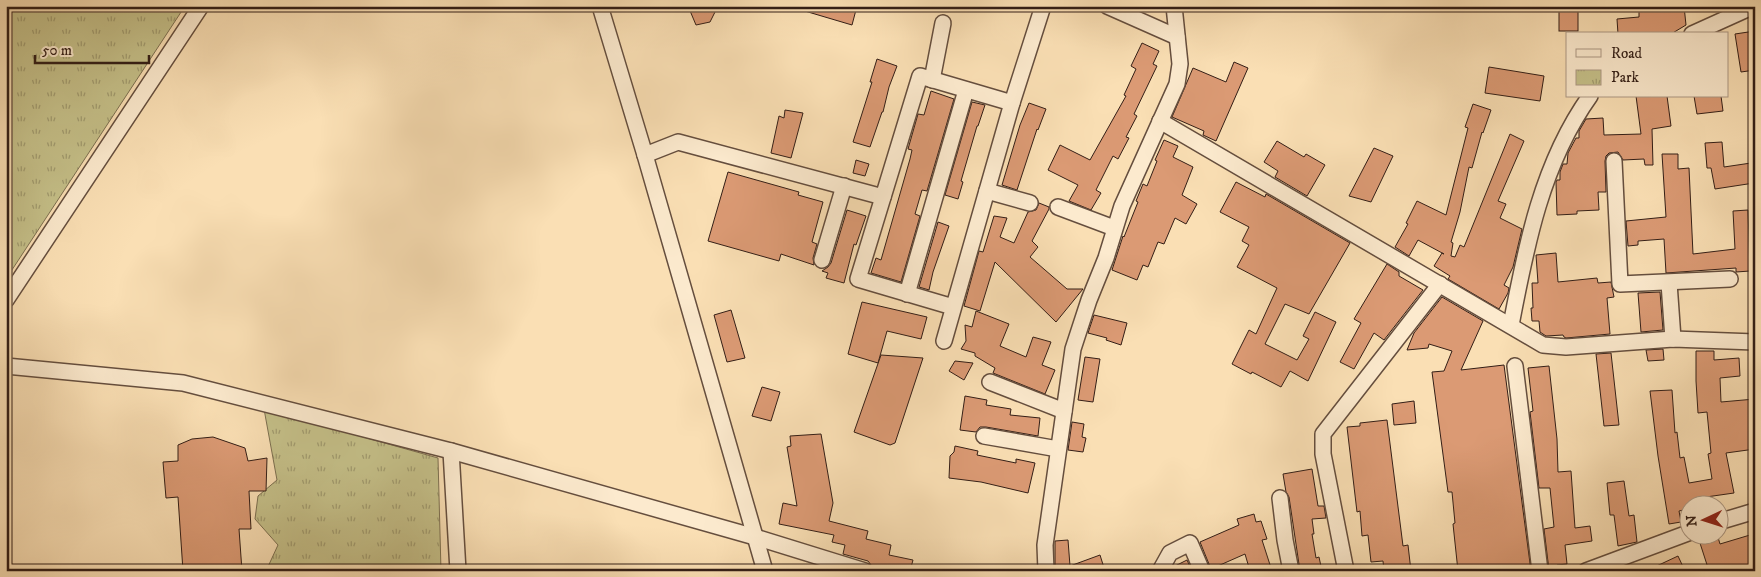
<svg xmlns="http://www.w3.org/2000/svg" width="1761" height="577" viewBox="0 0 1761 577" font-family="'IM FELL DW Pica',serif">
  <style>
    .park { fill: url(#park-tufts); stroke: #7c6f50 }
    .building { fill: #db9a74; stroke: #331e16 }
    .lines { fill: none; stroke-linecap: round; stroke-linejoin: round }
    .minor-casing { stroke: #654e3e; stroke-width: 18 }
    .minor { stroke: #fceace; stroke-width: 15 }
  </style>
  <defs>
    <pattern id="park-tufts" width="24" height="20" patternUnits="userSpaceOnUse" patternTransform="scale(1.25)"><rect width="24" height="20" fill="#c5c089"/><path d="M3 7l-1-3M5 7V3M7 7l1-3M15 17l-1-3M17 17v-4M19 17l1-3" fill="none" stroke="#a19b6f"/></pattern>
  </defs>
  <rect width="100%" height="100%" fill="#fadfb4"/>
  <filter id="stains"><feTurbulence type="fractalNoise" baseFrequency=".004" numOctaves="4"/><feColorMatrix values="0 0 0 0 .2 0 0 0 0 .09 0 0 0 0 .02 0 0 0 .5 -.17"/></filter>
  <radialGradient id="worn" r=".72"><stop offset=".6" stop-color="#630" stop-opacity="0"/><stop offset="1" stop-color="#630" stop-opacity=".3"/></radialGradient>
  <g class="park">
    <polygon points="6,6 185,6 6,279"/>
    <polygon points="264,409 438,458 441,571 266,571 278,545 255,519 258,496 277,480"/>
  </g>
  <g class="building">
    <polygon points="688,6 718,6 710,22 696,25"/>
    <polygon points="799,6 857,6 852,25 798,9"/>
    <rect x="1559" y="6" width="19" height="25"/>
    <polygon points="1639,6 1684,6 1686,25 1671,34 1618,34 1617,19 1639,17"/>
    <polygon points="1755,31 1755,70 1741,72 1735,34"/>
    <polygon points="1142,43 1159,51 1153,64 1157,66 1134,114 1137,116 1126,137 1129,138 1118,159 1113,156 1096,190 1101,193 1091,210 1069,201 1078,185 1048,170 1060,145 1090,160 1126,96 1124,95 1136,69 1131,66"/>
    <polygon points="877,59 897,66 889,87 883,112 882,112 870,147 853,142 872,82 870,82"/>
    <polygon points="1234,62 1248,68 1216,141 1203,135 1204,131 1172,117 1193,68 1226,82"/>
    <polygon points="1489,67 1544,76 1540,101 1485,93"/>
    <polygon points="931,91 954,99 927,191 922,190 915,214 920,216 901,282 871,273 876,258 881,260 910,159 912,150 908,149 918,114 924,115"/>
    <polygon points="1636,96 1667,96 1671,126 1652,129 1653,165 1645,165 1644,159 1623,160 1618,152 1609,153 1606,156 1605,161 1606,192 1598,192 1599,210 1577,211 1577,214 1557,215 1556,182 1557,180 1560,180 1560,172 1563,164 1567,164 1568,153 1576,138 1579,138 1579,131 1586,119 1603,118 1604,135 1641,134"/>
    <polygon points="1694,96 1721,96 1723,111 1697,114"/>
    <polygon points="972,102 985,105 978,126 977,126 961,181 963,182 958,199 945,195"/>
    <polygon points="1029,103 1046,109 1038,130 1037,129 1017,190 1002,185 1020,125"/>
    <polygon points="1473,104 1491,110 1483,133 1482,132 1472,168 1469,167 1460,212 1451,242 1453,243 1451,256 1455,257 1460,245 1464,247 1510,134 1524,141 1498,201 1506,204 1500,218 1522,229 1513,267 1504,285 1509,288 1508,293 1499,309 1448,279 1450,276 1434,266 1442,253 1444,254 1418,240 1409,256 1395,247 1408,224 1406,223 1417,201 1446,215 1468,128 1465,127"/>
    <polygon points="785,110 803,113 791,158 771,153 779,116 784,118"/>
    <polygon points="1164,140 1178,146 1173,157 1193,167 1182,195 1197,204 1186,224 1175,218 1164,244 1158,242 1148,267 1143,265 1137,280 1112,270 1123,236 1124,237 1138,202 1136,201 1143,184 1147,186 1157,161 1155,160"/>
    <polygon points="1277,141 1304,157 1306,154 1325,165 1307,196 1275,177 1278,171 1264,162"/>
    <polygon points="1722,142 1724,167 1751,163 1754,183 1715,189 1711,168 1707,168 1705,143"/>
    <polygon points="1374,148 1393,156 1371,202 1349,196"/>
    <polygon points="1662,154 1678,154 1678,169 1689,168 1693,254 1735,249 1733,211 1748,210 1750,271 1736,272 1736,268 1666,273 1664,239 1638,241 1638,245 1628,246 1626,221 1666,217"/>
    <polygon points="856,160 869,164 865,176 853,173"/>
    <polygon points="728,172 799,192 798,195 823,202 812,242 817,244 813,258 814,265 781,254 779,261 708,241"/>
    <polygon points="1236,182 1265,197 1266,194 1350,243 1309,314 1285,304 1265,344 1297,360 1309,339 1303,336 1315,312 1336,322 1308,381 1290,371 1281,387 1252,372 1251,374 1232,364 1249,330 1256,334 1277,288 1237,267 1249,245 1242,241 1249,227 1220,212"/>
    <polygon points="1039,203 1049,207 1049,209 1032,241 1038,247 1030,257 1067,289 1083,289 1056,322 995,262 980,311 964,306 979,251 983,252 994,216 1007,218 1000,237 1014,243 1028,212 1036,210"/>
    <polygon points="847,210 866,216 856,245 854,244 844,283 826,278 828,273 822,271 828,267 831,263"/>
    <polygon points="938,222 949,226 933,272 929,290 919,287"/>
    <polygon points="1556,253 1558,282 1597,278 1598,283 1611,282 1614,297 1607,298 1610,334 1566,338 1564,337 1563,335 1546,336 1540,332 1539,321 1532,321 1531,308 1533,308 1532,283 1538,283 1536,255"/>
    <polygon points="1387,264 1399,272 1399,276 1423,290 1384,340 1374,333 1354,369 1340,362 1361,323 1354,319"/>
    <polygon points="1660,292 1663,330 1641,332 1638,293"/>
    <polygon points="1442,297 1483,321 1461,370 1504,365 1531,571 1458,571 1453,524 1455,523 1452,492 1448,492 1432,372 1444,371 1452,351 1429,344 1428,348 1407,350 1414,333"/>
    <polygon points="862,302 927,317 921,339 887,331 878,363 848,354"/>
    <polygon points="731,310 745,358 727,362 714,315"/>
    <polygon points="976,311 1009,324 1000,346 1026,357 1033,337 1051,342 1042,365 1055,370 1045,394 993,373 995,368 975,356 975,353 961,349 966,341 965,325 972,327"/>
    <polygon points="1094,315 1127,323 1121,345 1106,340 1107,338 1088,333"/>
    <polygon points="1663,349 1664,360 1648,361 1646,350"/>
    <polygon points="1696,351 1714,351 1714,360 1739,358 1740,376 1720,378 1721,402 1755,399 1755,413 1752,413 1755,449 1726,453 1734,493 1699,498 1701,504 1688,504 1688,509 1679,511 1681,522 1669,524 1658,456 1650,391 1672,390 1675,433 1677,432 1680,458 1684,457 1689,483 1712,479 1708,454 1711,453 1707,412 1698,413 1696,381"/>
    <polygon points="1611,353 1619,425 1604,426 1596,354"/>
    <polygon points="881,355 923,358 895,443 890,445 854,432"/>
    <polygon points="1085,357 1100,359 1093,402 1078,400"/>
    <polygon points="955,361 973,363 964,380 949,371"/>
    <polygon points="1549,366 1557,439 1558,472 1571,471 1575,528 1590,526 1592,541 1565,545 1567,564 1557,565 1558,569 1549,570 1544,529 1554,527 1550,488 1539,488 1530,412 1533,411 1528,368"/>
    <polygon points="762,387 780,392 771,421 752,416"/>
    <polygon points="965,396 987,400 986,405 1011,409 1010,415 1040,418 1038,436 986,427 980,427 976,432 960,430"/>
    <polygon points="1414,401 1416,423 1394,425 1392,404"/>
    <polygon points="1387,420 1403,546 1408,545 1411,571 1384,571 1383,561 1371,562 1368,535 1362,536 1360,511 1357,512 1347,427 1360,426 1360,423"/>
    <polygon points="1072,422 1084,424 1082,437 1086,438 1083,452 1068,450"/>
    <polygon points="821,434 833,503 829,521 868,531 866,539 891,545 889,555 913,560 910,571 882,571 874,569 868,561 843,554 845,545 832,542 834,535 779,524 783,503 797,506 787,447 791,446 790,436"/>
    <polygon points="213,437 245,448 248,461 267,458 266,491 249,491 251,529 239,529 242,571 183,571 178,497 166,498 163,462 178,461 178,445 192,439"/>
    <polygon points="955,446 978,451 977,455 1016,463 1016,459 1035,463 1028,493 981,482 949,478 950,456 954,452"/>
    <polygon points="1312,469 1318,506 1324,506 1326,518 1312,519 1314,534 1312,534 1316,558 1319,557 1322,571 1300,571 1289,497 1286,492 1283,474"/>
    <polygon points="1624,481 1629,516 1634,515 1637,542 1618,546 1614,515 1610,515 1607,483"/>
    <polygon points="1254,514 1256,522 1261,521 1267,539 1262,540 1272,571 1250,571 1245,554 1211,569 1200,542 1239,525 1237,519"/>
    <polygon points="1709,534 1717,534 1720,544 1750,535 1755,550 1755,571 1709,571 1699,540 1701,539 1701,537"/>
    <polygon points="1068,540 1070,566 1100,555 1105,571 1055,571 1055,541"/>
    <polygon points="1678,556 1685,571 1646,571"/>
    <polygon points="1187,560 1192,571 1171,571 1173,567"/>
  </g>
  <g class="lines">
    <g class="minor-casing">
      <g id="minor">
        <polyline points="600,6 645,155 765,571"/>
        <polyline points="1107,6 1177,37"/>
        <polyline points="1692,34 1754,6"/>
        <polyline points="932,80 943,23"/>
        <polyline points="1012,103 1043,6"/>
        <polyline points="1160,121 1543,345 1566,347 1673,339 1755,342"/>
        <polyline points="645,155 678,142 883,197"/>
        <polyline points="1614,161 1620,284 1730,279"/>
        <polyline points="987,191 1030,203"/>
        <polyline points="1058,207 1114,228"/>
        <polyline points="822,260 844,186"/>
        <polyline points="1669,283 1673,339"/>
        <polyline points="907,294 966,90"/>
        <polyline points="6,300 201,6"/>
        <path d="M1511,325C1526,246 1542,163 1590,96"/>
        <polyline points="944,341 1012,103 920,76 858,279 953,307"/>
        <polyline points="6,366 183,383 451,451 755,537 865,571"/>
        <polyline points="1515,366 1540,571"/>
        <polyline points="990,382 1064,411"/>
        <polyline points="984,436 1058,449"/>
        <polyline points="451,451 458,571"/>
        <polyline points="1280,498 1285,540 1291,571"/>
        <polyline points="1718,522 1755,511"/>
        <polyline points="1046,571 1045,545 1073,349 1089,300 1106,258 1122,206 1177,84 1180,64 1174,6"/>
        <polyline points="1160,571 1170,553 1190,543 1202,571"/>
        <polyline points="1346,571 1323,454 1323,434 1440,284"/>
        <polyline points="1586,571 1688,533"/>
      </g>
    </g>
    <use href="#minor" class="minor"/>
  </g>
  <rect width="1761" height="577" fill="none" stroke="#fadfb4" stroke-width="25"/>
  <rect x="8" y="8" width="1746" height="562" fill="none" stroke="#331e16" stroke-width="2.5"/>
  <rect x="12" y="12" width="1736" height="552" fill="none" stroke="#331e16"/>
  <rect x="1566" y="32" width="162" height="65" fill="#fceace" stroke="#ac9884"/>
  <rect x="1576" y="49" width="25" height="8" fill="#fceace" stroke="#ac9884"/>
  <text x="1611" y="58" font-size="15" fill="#331e16">Road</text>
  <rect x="1576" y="70" width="25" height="15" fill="url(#park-tufts)" stroke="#ac9884"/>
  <text x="1611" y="82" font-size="15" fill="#331e16">Park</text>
  <g transform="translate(1704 520) rotate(266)"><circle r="24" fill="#fceace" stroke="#ac9884"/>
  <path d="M0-4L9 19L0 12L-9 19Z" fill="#8f2418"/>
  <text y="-8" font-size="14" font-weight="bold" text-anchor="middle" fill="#331e16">N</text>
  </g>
  <path d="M35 55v8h114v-8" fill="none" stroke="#331e16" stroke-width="2.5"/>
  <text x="42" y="55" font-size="15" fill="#331e16" stroke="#fceace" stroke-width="4" paint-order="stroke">50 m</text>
  <rect width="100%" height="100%" filter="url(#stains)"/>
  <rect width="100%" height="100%" fill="url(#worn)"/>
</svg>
